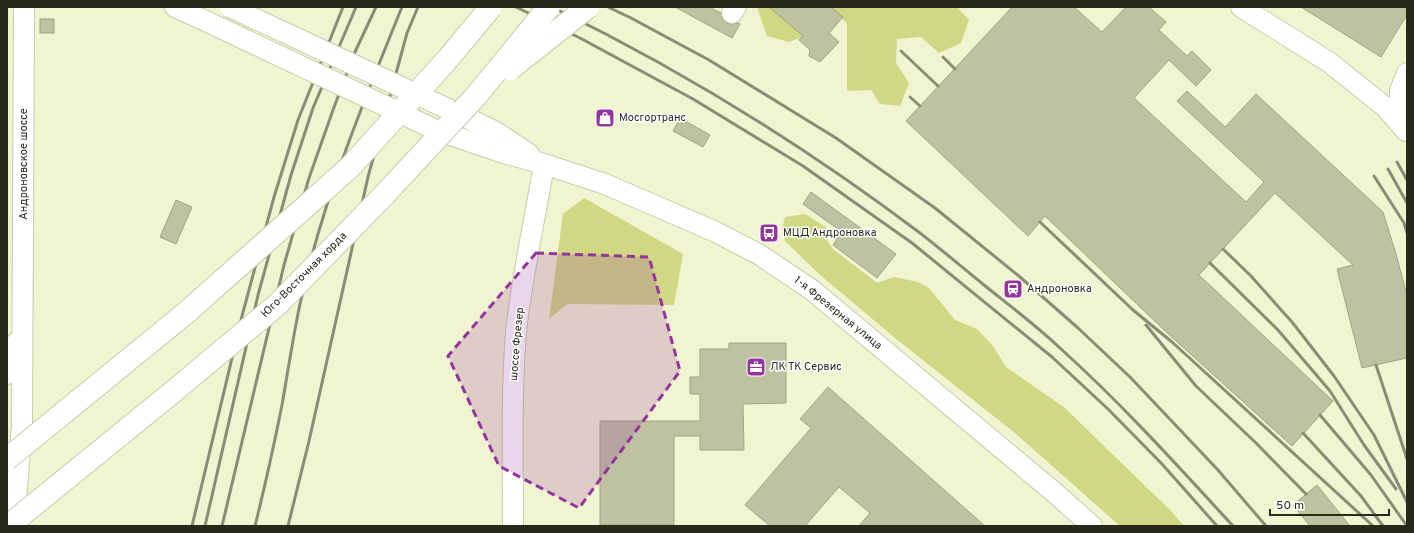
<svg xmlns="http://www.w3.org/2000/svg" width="1414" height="533" viewBox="0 0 1414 533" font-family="Overpass,sans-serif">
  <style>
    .green { fill: #d0d883 }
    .building { fill: #bec2a1; stroke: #a0a483 }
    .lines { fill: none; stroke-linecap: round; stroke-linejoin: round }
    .minor-casing { stroke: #c8ccaa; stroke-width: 22 }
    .minor { stroke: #fff; stroke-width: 20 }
    .rail { stroke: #8a8d75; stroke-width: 3 }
    .minor-bridge-casing { stroke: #c8ccaa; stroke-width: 22; stroke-linecap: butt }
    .major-bridge-casing { stroke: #c8ccaa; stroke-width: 24; stroke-linecap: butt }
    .minor-bridge { stroke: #fff; stroke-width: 20 }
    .major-bridge { stroke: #fff; stroke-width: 22 }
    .marked { fill: #94349c; fill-opacity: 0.2; stroke: #94349c; stroke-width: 3; stroke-dasharray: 8 5; stroke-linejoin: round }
    .labels { text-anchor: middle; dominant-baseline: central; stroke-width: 3; stroke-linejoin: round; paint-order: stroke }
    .poi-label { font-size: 11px; fill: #27291b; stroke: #fff; text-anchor: start }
    .street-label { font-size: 11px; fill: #27291b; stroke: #fff }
  </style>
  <rect width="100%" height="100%" fill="#f0f4d1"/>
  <g class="green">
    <polygon points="757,7 797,7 811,34 789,42 767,36"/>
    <polygon points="832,7 957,7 969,20 961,43 939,53 921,37 897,39 896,63 909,83 900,106 880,104 871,90 847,91 847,24"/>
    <polygon points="584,198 683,254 674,305 567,304 549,319 563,214"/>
    <polygon points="805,214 826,227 826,239 833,249 877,283 894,277 918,282 929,288 955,320 977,329 993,346 1006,367 1065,408 1172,512 1184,526 1120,526 1015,433 895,338 819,274 785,241 782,229 785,217"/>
  </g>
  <g class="building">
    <polygon points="675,7 709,7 721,13 722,18 726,23 731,24 738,23 740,24 732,38"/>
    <polygon points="769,7 831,7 843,17 829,33 839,42 820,62 809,56 810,50 799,40 803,36"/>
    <polygon points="1012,7 1074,7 1102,32 1126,7 1149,7 1166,22 1159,30 1187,56 1192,51 1211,70 1196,86 1169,60 1134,98 1246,202 1264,182 1177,101 1187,91 1225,127 1256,94 1383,212 1396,254 1407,295 1407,358 1362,368 1337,269 1353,265 1275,193 1199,275 1333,401 1292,446 1164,330 1045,216 1028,236 906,121"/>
    <polygon points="1301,7 1407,7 1407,15 1381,57"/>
    <rect x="40" y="19" width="14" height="14"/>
    <polygon points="680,118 710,135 703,147 673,131"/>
    <polygon points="811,192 896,254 877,278 833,245 842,232 803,204"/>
    <polygon points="176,200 192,207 176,244 160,237"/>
    <polygon points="729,343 786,343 786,403 743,404 744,450 700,450 700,436 674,436 674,525 600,525 600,421 700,421 700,394 690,394 690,377 700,377 700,349 729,349"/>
    <polygon points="828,387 985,526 859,526 870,513 839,487 805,526 770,526 745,505 811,428 800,419"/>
    <polygon points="1317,485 1350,526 1310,526 1293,505"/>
  </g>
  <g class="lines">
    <g class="minor-casing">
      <g id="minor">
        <polyline points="175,7 210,23"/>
        <polyline points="1241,7 1329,62 1385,107 1406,131"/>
        <polyline points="732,13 736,7"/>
        <polyline points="446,108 496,132 529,154"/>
        <polyline points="1405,129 1400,111 1400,91 1407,73"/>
        <polyline points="436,130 504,153 544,164 605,184 716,232 760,255 812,290 1055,493 1092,526"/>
        <polyline points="7,374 17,342"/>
        <polyline points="14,526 22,425 24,7"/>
        <path d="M513,526C513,461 511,396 516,332C522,275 535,220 544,164"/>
      </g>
    </g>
    <use href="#minor" class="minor"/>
    <g class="rail">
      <polyline points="516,7 580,38 693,99 803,166 912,243 1052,357 1108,409 1162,464 1217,526"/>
      <path d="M552,7C682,70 806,147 920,233C942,250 963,268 984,285C1010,306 1037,326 1061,349C1122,404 1177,465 1233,526"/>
      <polyline points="608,7 631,18 709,60 836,138 935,208 1020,277 1078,328 1130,377 1218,470 1266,526"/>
      <polyline points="901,51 938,86"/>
      <polyline points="943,57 955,69"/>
      <polyline points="910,97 920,106"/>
      <polyline points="1397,162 1407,180"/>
      <polyline points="1388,169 1407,203"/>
      <polyline points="1374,176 1404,223 1407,233"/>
      <polyline points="1040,222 1133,310 1172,342 1373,526"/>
      <polyline points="1223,249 1250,275 1292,322 1334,376 1374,435 1407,502"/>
      <polyline points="1210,263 1278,330 1330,391 1364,445 1396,489"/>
      <polyline points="1146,325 1196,386 1256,443 1306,494"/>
      <polyline points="1376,365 1407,459"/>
      <polyline points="1320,415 1371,475 1407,526"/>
      <polyline points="1303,433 1361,496 1383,526"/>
      <polyline points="192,526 242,316 274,197 298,120 343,7"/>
      <polyline points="205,526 258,295 291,175 313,108 356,7"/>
      <polyline points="222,526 284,265 309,178 333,110 355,52 376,7"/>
      <path d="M255,526C265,486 274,445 282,405C288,371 293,337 300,304C322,202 363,103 402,7"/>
      <polyline points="288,526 309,441 368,177 407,33 418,7"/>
    </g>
    <g class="minor-bridge-casing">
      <g id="minor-bridge">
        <polyline points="230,7 446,108"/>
        <polyline points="210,23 436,130"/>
      </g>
    </g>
    <g class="major-bridge-casing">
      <g id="major-bridge">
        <polyline points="510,69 588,7"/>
        <polyline points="7,459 187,312 350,167 446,61 491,7"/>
        <polyline points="8,526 174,391 278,304 385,194 476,96 549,7"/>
      </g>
    </g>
    <use href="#minor-bridge" class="minor-bridge"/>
    <use href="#major-bridge" class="major-bridge"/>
  </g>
  <path class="marked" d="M536,253L649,257L680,371L579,508L499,466L448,356Z"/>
  <defs>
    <g id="shop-square" transform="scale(1)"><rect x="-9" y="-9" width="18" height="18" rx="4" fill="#94349c" stroke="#fff"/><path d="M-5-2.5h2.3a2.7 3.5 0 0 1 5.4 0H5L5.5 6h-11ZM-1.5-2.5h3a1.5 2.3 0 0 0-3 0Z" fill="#fff"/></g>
    <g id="bus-square" transform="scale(1)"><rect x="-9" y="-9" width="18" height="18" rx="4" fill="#94349c" stroke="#fff"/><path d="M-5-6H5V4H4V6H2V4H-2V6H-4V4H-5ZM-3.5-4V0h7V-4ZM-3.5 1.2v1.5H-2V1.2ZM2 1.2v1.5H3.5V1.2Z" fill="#fff"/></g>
    <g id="station-square" transform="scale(1)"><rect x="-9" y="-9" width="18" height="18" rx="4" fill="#94349c" stroke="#fff"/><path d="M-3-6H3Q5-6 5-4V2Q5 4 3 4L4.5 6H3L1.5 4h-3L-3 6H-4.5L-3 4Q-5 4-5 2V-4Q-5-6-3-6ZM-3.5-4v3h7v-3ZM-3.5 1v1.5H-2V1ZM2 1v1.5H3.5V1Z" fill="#fff"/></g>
    <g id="office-square" transform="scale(1)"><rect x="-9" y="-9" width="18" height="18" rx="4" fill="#94349c" stroke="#fff"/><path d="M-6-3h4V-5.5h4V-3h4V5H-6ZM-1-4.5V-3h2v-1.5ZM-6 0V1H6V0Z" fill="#fff"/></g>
  </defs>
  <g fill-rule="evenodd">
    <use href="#shop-square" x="605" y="118"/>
    <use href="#bus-square" x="769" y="233"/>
    <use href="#station-square" x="1013" y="289"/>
    <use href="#office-square" x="756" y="367"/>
  </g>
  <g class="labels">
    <g class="poi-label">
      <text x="619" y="118">Мосгортранс</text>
      <text x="783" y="233">МЦД Андроновка</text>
      <text x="1027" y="289">Андроновка</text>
      <text x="770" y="367">ЛК ТК Сервис</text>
    </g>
    <g class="street-label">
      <text transform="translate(24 164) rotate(-90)">Андроновское шоссе</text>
      <text transform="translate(304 275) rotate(-45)">Юго-Восточная хорда</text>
      <text transform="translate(838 313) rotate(39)">1-я Фрезерная улица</text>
      <text transform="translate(517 344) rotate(-85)">шоссе Фрезер</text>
    </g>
  </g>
  <rect width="1414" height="533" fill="none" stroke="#27291b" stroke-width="16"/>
  <path d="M1270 509v6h119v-6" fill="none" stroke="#27291b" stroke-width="2"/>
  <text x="1276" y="509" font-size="12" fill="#27291b" stroke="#ffffff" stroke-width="3" paint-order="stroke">50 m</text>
</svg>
